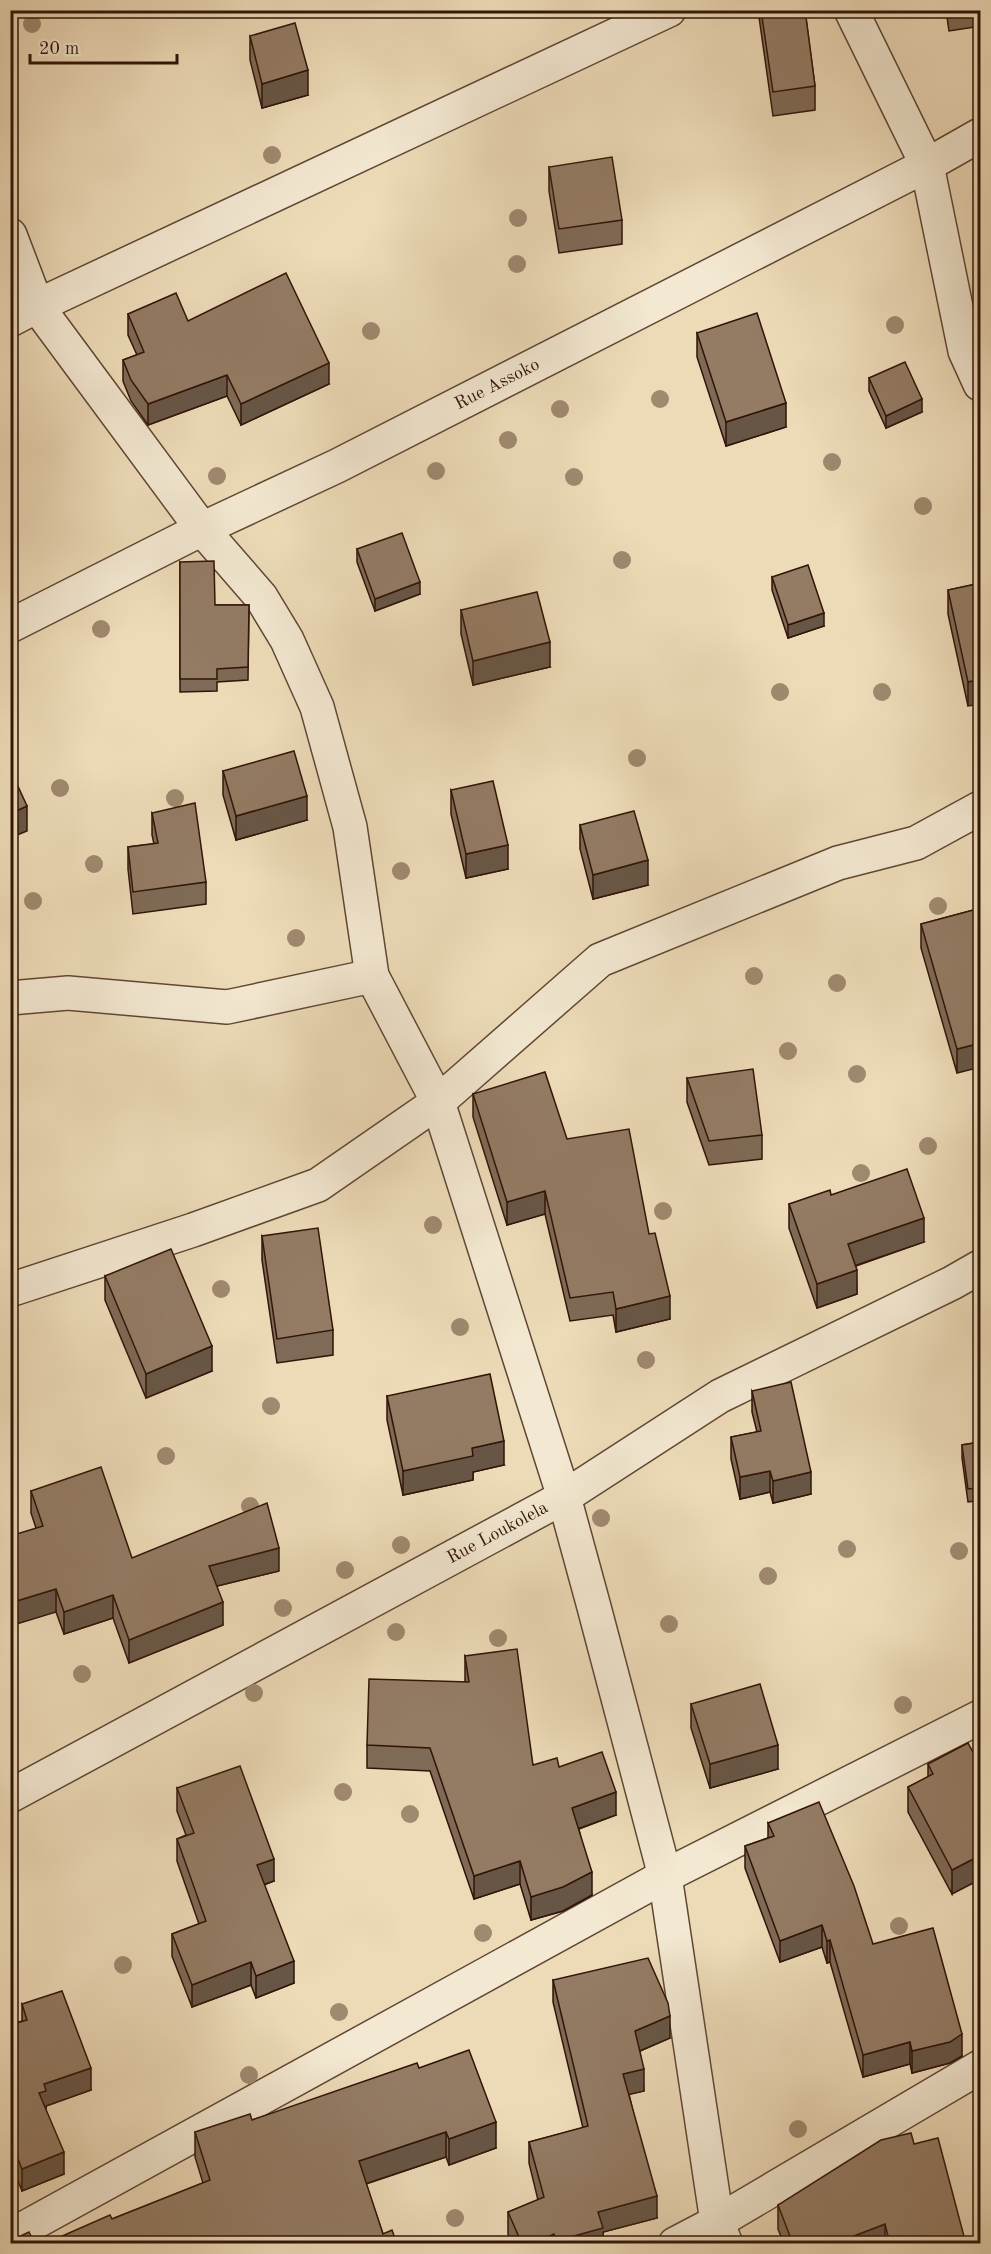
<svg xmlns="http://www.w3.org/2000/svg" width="991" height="2254" viewBox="0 0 991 2254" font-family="'Old Standard TT',serif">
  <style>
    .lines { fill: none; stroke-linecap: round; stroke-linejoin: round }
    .street-casing { stroke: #604634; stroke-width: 36 }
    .street { stroke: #f3e8d1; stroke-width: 33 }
    .tree { fill: #9f896f }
    .wall { fill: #7e6a56; stroke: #311408; stroke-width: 1.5 }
    .shaded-wall { fill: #675646; stroke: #311408; stroke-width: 1.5 }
    .building { fill: #937b64; stroke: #311408; stroke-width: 1.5 }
    .labels { text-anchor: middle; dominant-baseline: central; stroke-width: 4.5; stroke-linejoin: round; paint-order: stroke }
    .street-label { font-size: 18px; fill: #311408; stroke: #f3e8d1 }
  </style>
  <rect width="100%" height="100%" fill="#eddbb8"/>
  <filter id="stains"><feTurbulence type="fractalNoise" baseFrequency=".00333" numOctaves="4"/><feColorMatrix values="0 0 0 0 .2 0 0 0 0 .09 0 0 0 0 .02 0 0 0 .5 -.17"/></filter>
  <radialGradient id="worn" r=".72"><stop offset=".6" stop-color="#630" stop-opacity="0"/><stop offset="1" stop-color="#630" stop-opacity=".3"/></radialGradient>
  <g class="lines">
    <g class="street-casing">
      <g id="street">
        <polyline points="851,10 927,165 965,351 980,384"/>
        <polyline points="10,235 37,306 202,529 261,597 287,640 317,707 350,827 372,976 438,1102 564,1497 594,1607 665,1876 717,2222 726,2244"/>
        <polyline points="10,320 37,306 669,10"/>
        <path id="s1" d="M10,626L202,529L337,466L927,165L980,135"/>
        <polyline points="10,998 68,993 227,1007 372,976"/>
        <polyline points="10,1290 193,1230 318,1185 438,1102 600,960 838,863 916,843 980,808"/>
        <path id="s2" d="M10,1796L564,1497L720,1396L952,1283L980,1267"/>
        <polyline points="10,2236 665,1876 980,1717"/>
        <polyline points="675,2244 717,2222 980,2067"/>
      </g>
    </g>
    <use href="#street" class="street"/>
  </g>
  <g class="tree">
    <circle cx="32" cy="24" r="9"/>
    <circle cx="272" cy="155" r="9"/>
    <circle cx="518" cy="218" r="9"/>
    <circle cx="517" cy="264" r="9"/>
    <circle cx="895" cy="325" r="9"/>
    <circle cx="371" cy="331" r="9"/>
    <circle cx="660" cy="399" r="9"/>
    <circle cx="560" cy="409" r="9"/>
    <circle cx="508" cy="440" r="9"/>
    <circle cx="832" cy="462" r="9"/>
    <circle cx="436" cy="471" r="9"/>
    <circle cx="217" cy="476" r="9"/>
    <circle cx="574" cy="477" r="9"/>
    <circle cx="923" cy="506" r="9"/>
    <circle cx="622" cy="560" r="9"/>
    <circle cx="101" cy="629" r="9"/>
    <circle cx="780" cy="692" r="9"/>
    <circle cx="882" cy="692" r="9"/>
    <circle cx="637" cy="758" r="9"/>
    <circle cx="60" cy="788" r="9"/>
    <circle cx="175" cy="798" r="9"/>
    <circle cx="94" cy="864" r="9"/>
    <circle cx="401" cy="871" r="9"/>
    <circle cx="33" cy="901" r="9"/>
    <circle cx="938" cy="906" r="9"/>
    <circle cx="296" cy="938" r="9"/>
    <circle cx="754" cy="976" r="9"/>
    <circle cx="837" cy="983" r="9"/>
    <circle cx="788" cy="1051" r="9"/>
    <circle cx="857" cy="1074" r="9"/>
    <circle cx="928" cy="1146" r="9"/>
    <circle cx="861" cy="1173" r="9"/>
    <circle cx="663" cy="1211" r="9"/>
    <circle cx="433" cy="1225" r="9"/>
    <circle cx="221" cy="1289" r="9"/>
    <circle cx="460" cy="1327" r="9"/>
    <circle cx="646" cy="1360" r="9"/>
    <circle cx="271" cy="1406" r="9"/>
    <circle cx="166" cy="1456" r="9"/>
    <circle cx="250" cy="1506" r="9"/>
    <circle cx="601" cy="1518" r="9"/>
    <circle cx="401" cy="1545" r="9"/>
    <circle cx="847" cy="1549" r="9"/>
    <circle cx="959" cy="1551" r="9"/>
    <circle cx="345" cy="1570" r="9"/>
    <circle cx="768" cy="1576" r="9"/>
    <circle cx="283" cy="1608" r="9"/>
    <circle cx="669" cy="1624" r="9"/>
    <circle cx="396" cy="1632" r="9"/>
    <circle cx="498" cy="1638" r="9"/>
    <circle cx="82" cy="1674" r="9"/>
    <circle cx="254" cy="1693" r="9"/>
    <circle cx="903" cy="1705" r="9"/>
    <circle cx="343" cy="1792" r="9"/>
    <circle cx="410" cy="1814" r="9"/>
    <circle cx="899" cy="1926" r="9"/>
    <circle cx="483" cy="1933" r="9"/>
    <circle cx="123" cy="1965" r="9"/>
    <circle cx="339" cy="2012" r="9"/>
    <circle cx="249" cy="2075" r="9"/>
    <circle cx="798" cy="2129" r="9"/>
    <circle cx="455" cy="2218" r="9"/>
  </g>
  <g class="wall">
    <polygon points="758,10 805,10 815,86 815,110 773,116"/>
    <polygon points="946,10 981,10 981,26 949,31"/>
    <polygon points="250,36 308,95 262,108 250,60"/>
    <polygon points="549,167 622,220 622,244 559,253 549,191"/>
    <polygon points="128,314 188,321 329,384 241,425 227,396 148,425 131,401 123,381 123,360 137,355 128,335"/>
    <polygon points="697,333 786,427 726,446 697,357"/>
    <polygon points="869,378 922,412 886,428 869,391"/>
    <polygon points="357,549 420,594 375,611 357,562"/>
    <polygon points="180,562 215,605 249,605 248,680 217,682 217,691 180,692"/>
    <polygon points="772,577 824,626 788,638 772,590"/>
    <polygon points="981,583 968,706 948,614 948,590"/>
    <polygon points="461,610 550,667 473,685 461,634"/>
    <polygon points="223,771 307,820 236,840 223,795"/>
    <polygon points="451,790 508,869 466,878 451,814"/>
    <polygon points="152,813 206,882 206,904 133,914 128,869 128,847 154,844 152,835"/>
    <polygon points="580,825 648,885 593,899 580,849"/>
    <polygon points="981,838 981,868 977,858 977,839"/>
    <polygon points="981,908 957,1073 921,948 921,924"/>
    <polygon points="687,1078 762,1135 762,1159 709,1165 687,1102"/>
    <polygon points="473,1094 649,1234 670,1319 616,1332 613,1315 570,1321 545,1214 507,1225 473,1117"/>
    <polygon points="831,1195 924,1242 856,1266 857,1294 817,1308 789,1228 789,1204"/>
    <polygon points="262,1236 333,1330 333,1355 277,1363 262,1260"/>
    <polygon points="105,1276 212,1371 146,1398 105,1300"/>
    <polygon points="752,1391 811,1494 773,1503 770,1492 740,1499 731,1459 731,1437 757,1432 752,1412"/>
    <polygon points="387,1396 504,1465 473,1472 473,1480 403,1495 387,1420"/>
    <polygon points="981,1442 981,1523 976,1501 968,1502 962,1458 962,1445"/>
    <polygon points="31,1491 132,1558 279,1571 217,1586 223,1625 129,1663 113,1618 64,1634 56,1612 36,1528 31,1513"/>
    <polygon points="465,1656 533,1765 559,1767 616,1815 579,1829 592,1895 563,1911 531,1920 520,1884 474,1899 430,1771 367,1768 367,1745 465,1682"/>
    <polygon points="691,1704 778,1769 710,1788 691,1728"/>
    <polygon points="968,1743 952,1894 908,1812 908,1787 928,1777 928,1764"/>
    <polygon points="177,1788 274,1881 264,1885 294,1983 256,1998 251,1985 192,2007 172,1956 172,1934 199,1924 177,1861 177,1839 186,1835 177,1811"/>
    <polygon points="768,1823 873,1944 962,2056 950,2063 912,2073 910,2064 863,2077 830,1962 827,1963 822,1947 780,1962 745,1868 745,1846 768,1838"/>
    <polygon points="553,1980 670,2038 640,2051 644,2091 629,2094 657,2218 603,2232 603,2244 512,2244 508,2234 508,2212 538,2200 529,2163 529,2142 583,2128 553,2002"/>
    <polygon points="22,2004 91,2090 46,2106 46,2110 64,2174 22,2191 10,2161 10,2025 22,2021"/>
    <polygon points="419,2068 496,2148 449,2165 446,2157 366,2184 383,2234 112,2219 203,2183 195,2157 195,2132 252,2120"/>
    <polygon points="914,2144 966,2244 784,2244 778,2229 778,2205"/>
  </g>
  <g class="shaded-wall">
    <polygon points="308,70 308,95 262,108 262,84"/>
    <polygon points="329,363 329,384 241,425 241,404"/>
    <polygon points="227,375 227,396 148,425 148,404"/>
    <polygon points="922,399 922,412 886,428 886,416"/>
    <polygon points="786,403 786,427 726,446 726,422"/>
    <polygon points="420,582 420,594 375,611 375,599"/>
    <polygon points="824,613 824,626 788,638 788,625"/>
    <polygon points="550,642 550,667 473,685 473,661"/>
    <polygon points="981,679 981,704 968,706 968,682"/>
    <polygon points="307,796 307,820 236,840 236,816"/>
    <polygon points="27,806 27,831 10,838 10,814"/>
    <polygon points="508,845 508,869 466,878 466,854"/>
    <polygon points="648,860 648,885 593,899 593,875"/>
    <polygon points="981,1043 981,1067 957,1073 957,1049"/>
    <polygon points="545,1191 545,1214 507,1225 507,1202"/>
    <polygon points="924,1218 924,1242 848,1268 848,1244"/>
    <polygon points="857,1270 857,1294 817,1308 817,1284"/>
    <polygon points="670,1296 670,1319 616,1332 616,1309"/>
    <polygon points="212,1346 212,1371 146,1398 146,1374"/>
    <polygon points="504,1441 504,1465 473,1472 473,1480 403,1495 403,1471 472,1448"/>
    <polygon points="770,1471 770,1492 740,1499 740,1477"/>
    <polygon points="811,1472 811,1494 773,1503 773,1481"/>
    <polygon points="279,1548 279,1571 209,1588 209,1566"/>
    <polygon points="56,1589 56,1612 10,1626 10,1603"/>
    <polygon points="113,1595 113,1618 64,1634 64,1612"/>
    <polygon points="223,1602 223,1625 129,1663 129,1640"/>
    <polygon points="778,1745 778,1769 710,1788 710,1764"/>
    <polygon points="616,1792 616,1815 572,1831 572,1808"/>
    <polygon points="981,1855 981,1879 952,1894 952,1870"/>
    <polygon points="274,1859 274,1881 257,1887 257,1865"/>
    <polygon points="520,1861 520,1884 474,1899 474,1876"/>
    <polygon points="592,1872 592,1895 563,1911 531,1920 531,1897"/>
    <polygon points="822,1925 822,1947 780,1962 780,1941"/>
    <polygon points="830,1940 830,1962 827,1963 827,1941"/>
    <polygon points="294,1961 294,1983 256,1998 256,1976"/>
    <polygon points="251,1962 251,1985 192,2007 192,1985"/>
    <polygon points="670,2016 670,2038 635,2053 635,2031"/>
    <polygon points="962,2034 962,2056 950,2063 912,2073 912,2051"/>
    <polygon points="910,2042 910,2064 863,2077 863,2055"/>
    <polygon points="91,2068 91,2090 46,2106 46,2113 39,2093 44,2084"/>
    <polygon points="644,2069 644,2091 623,2096 623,2074"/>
    <polygon points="496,2122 496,2148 449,2165 449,2139"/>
    <polygon points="446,2132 446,2157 359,2186 359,2161"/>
    <polygon points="64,2152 64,2174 22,2191 22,2169"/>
    <polygon points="657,2196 657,2218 603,2232 603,2244 556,2244 556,2241 598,2212"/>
    <polygon points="885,2224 885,2244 833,2244"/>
    <polygon points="554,2234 554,2244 531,2244"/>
  </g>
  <g class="building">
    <polygon points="761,10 805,10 815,86 773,92"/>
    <polygon points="295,23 308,70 262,84 250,36"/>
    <polygon points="612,157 622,220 559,229 549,167"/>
    <polygon points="286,273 329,363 241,404 227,375 148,404 131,380 123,360 144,352 128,314 176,293 188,321"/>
    <polygon points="757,313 786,403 726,422 697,333"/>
    <polygon points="905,362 922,399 886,416 869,378"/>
    <polygon points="402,533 420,582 375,599 357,549"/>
    <polygon points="214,561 215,605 249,605 248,667 217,669 217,679 180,679 180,562"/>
    <polygon points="808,565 824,613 788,625 772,577"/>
    <polygon points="981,583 981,679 968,682 948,590"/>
    <polygon points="537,592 550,642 473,661 461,610"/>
    <polygon points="294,751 307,796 236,816 223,771"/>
    <polygon points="10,769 27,806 10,814"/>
    <polygon points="493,781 508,845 466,854 451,790"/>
    <polygon points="195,803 206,882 133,892 128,847 158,843 152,813"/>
    <polygon points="634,811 648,860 593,875 580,825"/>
    <polygon points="981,838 981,849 977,839"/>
    <polygon points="981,908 981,1043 957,1049 921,924"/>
    <polygon points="753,1069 762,1135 709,1141 687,1078"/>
    <polygon points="545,1072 567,1139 629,1129 649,1234 655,1233 670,1296 616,1309 613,1292 570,1298 545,1191 507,1202 473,1094"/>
    <polygon points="907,1169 924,1218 848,1244 857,1270 817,1284 789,1204 830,1190 831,1195"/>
    <polygon points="318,1228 333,1330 277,1339 262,1236"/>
    <polygon points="171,1249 212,1346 146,1374 105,1276"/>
    <polygon points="490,1374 504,1441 472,1448 473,1456 403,1471 387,1396"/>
    <polygon points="791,1382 811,1472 773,1481 770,1471 740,1477 731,1437 761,1431 752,1391"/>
    <polygon points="981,1442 981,1511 976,1488 968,1489 962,1445"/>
    <polygon points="101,1467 132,1558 267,1503 279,1548 209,1566 223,1602 129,1640 113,1595 64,1612 56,1589 10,1603 10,1536 43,1526 31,1491"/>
    <polygon points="517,1649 533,1765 557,1758 559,1767 602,1752 616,1792 572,1808 592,1872 563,1887 531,1897 520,1861 474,1876 430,1748 367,1745 369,1679 469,1682 465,1656"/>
    <polygon points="760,1684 778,1745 710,1764 691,1704"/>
    <polygon points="968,1743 981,1767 981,1855 952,1870 908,1787 933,1774 928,1764"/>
    <polygon points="240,1766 274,1859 257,1865 294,1961 256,1976 251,1962 192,1985 172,1934 206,1921 177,1839 194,1833 177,1788"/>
    <polygon points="819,1802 854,1886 873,1944 933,1928 962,2034 950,2042 912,2051 910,2042 863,2055 830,1940 827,1941 822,1925 780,1941 745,1846 774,1836 768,1823"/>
    <polygon points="648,1958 668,2003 670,2016 635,2031 644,2069 623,2074 657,2196 598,2212 603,2228 556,2241 554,2234 531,2244 522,2244 508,2212 544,2197 529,2142 588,2126 553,1980"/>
    <polygon points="62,1991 91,2068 44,2084 46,2091 39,2093 64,2152 22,2169 10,2139 10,2025 27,2020 22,2004"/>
    <polygon points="469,2050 496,2122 449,2139 446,2132 359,2161 383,2234 392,2230 397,2244 44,2244 110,2215 112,2219 210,2180 195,2132 250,2114 252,2120 417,2063 419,2068"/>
    <polygon points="911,2133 914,2144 938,2138 966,2244 890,2244 885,2224 833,2244 793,2244 778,2205 881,2140"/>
    <polygon points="29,2232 35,2244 10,2244 10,2241"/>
  </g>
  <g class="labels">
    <g class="street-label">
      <text stroke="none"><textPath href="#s1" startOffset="544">Rue Assoko</textPath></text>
      <text stroke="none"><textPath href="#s2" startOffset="554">Rue Loukolela</textPath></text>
    </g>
  </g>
  <rect width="991" height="2254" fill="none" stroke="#eddbb8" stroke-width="36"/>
  <rect x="12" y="12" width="967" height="2230" fill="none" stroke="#311408" stroke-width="3"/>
  <rect x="18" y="18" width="955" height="2218" fill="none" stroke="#311408" stroke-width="1.5"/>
  <path d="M30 54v9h147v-9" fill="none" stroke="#311408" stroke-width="3"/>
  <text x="39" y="54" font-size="18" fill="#311408" stroke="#f3e8d1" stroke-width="4.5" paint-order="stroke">20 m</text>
  <rect width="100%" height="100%" filter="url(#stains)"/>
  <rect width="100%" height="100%" fill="url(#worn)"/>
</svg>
